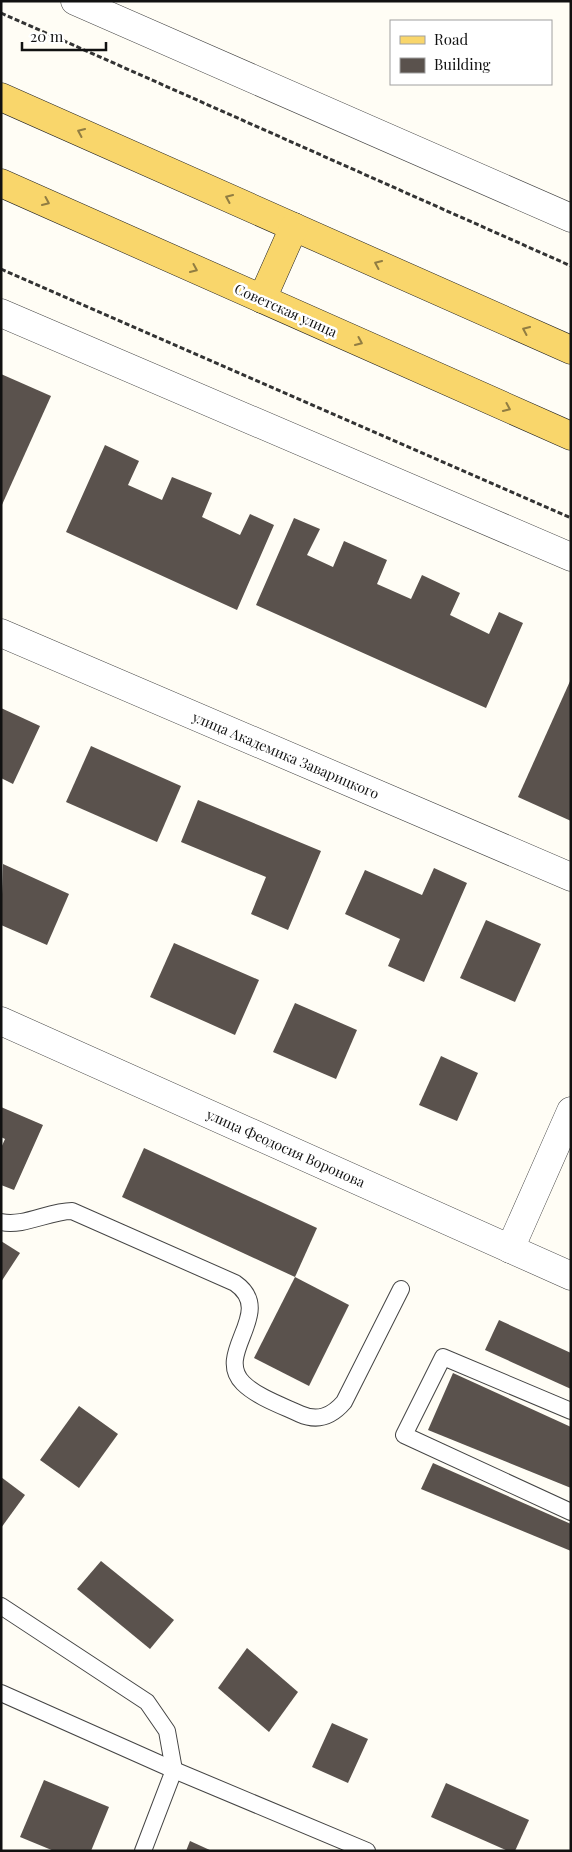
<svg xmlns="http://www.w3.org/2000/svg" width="572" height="1852" viewBox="0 0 572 1852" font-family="'Playfair Display',serif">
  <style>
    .building { fill: #5a524d }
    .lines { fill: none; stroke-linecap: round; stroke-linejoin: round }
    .lane-casing { stroke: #444; stroke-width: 18 }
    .street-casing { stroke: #444; stroke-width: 29 }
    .primary-casing { stroke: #222; stroke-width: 29 }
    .path { stroke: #333; stroke-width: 3; stroke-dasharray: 5 2.5; stroke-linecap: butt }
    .lane { stroke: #fff; stroke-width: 16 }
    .street { stroke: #fff; stroke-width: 28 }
    .primary { stroke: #f9d66b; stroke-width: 28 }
    .oneway { stroke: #917d42 }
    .labels { text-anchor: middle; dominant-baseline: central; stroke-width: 5; stroke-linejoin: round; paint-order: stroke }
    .street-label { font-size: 14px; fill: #111; stroke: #fff }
  </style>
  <rect width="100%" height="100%" fill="#fffdf5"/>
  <g class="building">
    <polygon points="1,374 51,396 1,507"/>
    <polygon points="105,445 139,461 128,485 162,500 172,477 212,493 202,517 240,535 250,514 274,525 237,610 66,532"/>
    <polygon points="294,518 320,529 307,555 333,567 344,541 387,560 377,584 411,599 422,575 460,593 450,615 489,634 499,612 523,623 486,708 256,605"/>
    <polygon points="571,679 571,821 518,797"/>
    <polygon points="1,708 40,726 13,784 1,778"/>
    <polygon points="91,746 181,786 157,842 66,802"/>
    <polygon points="198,800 321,851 288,930 251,914 266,877 181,842"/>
    <polygon points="3,864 69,894 47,945 1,925"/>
    <polygon points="434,868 467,883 424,982 388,966 400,939 345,914 365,870 422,895"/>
    <polygon points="486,920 541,944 515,1002 460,978"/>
    <polygon points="174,943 259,980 235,1035 150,997"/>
    <polygon points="295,1003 357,1030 336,1079 273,1052"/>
    <polygon points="441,1056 478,1073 457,1121 419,1105"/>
    <polygon points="1,1107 43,1125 14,1190 1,1185 1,1148 5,1139 1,1137"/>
    <polygon points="144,1148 317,1228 295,1277 122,1197"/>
    <polygon points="1,1241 20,1253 1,1282"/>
    <polygon points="295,1277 349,1305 309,1386 254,1358"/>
    <polygon points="499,1320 571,1353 571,1389 485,1350"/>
    <polygon points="453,1373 571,1427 571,1488 428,1430"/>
    <polygon points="79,1406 118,1434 79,1488 40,1460"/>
    <polygon points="433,1463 571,1524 571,1551 421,1489"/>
    <polygon points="1,1477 25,1495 1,1528"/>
    <polygon points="101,1561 174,1620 150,1649 77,1589"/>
    <polygon points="247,1648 298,1692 269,1732 218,1688"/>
    <polygon points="332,1723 368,1739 348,1783 312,1767"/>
    <polygon points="44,1780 109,1807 91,1851 54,1851 20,1837"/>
    <polygon points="446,1783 529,1820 515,1851 508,1851 431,1817"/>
    <polygon points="190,1841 212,1851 186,1851"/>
  </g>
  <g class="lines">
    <g class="lane-casing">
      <g id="lane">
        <path d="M1,1222C24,1227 49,1211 72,1211L235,1283C277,1312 213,1353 243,1383C257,1397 283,1406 300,1414C318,1422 332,1416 344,1402L401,1289"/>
        <polyline points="571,1411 443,1357 404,1435 571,1512"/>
        <polyline points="1,1606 147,1702 167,1731 174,1770 143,1851"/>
        <polyline points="1,1693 174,1770 367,1851"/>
      </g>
    </g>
    <g class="street-casing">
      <g id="street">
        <polyline points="75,1 571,218"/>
        <polyline points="1,313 571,557"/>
        <polyline points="1,633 571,877"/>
        <polyline points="1,1021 571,1276"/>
        <polyline points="510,1249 571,1111"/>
      </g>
    </g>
    <g class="primary-casing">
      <g id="primary">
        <polyline points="1,97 571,350"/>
        <polyline points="1,183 571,436"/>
        <polyline points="262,299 294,227"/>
      </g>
    </g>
    <g class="path">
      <polyline points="1,13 571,266"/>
      <polyline points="1,269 571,518"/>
    </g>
    <use href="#lane" class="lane"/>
    <use href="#street" class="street"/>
    <use href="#primary" class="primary"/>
  </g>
  <defs><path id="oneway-chevron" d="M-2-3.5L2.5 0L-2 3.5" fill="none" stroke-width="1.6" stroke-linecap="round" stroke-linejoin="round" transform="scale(1.25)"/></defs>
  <g class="oneway">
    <use href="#oneway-chevron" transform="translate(81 132) rotate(-156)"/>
    <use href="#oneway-chevron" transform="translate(229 198) rotate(-156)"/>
    <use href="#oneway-chevron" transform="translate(46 202) rotate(24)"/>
    <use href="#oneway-chevron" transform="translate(378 264) rotate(-156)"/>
    <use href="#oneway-chevron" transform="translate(194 269) rotate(24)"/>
    <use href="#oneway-chevron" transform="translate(526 330) rotate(-156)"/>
    <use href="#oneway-chevron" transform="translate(359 342) rotate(24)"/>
    <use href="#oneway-chevron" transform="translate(507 408) rotate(24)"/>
  </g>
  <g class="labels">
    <g class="street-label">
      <text transform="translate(286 310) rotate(24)">Советская улица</text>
      <text transform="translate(286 755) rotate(23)">улица Академика Заварицкого</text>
      <text transform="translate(286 1148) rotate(24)">улица Феодосия Воронова</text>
    </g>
  </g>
  <rect width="572" height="1852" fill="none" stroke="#111111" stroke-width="5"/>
  <rect x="390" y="20" width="162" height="65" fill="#ffffff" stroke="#a0a0a0"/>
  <rect x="400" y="36" width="25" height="8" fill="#f9d66b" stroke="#a0a0a0"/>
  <text x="434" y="45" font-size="15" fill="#111111">Road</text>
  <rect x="400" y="58" width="25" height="15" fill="#5a524d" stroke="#a0a0a0"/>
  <text x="434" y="70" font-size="15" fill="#111111">Building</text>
  <path d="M22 42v8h84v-8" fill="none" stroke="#111111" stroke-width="2.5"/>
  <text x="30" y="42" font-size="15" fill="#111111" stroke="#ffffff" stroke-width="4" paint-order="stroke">20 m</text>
</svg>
